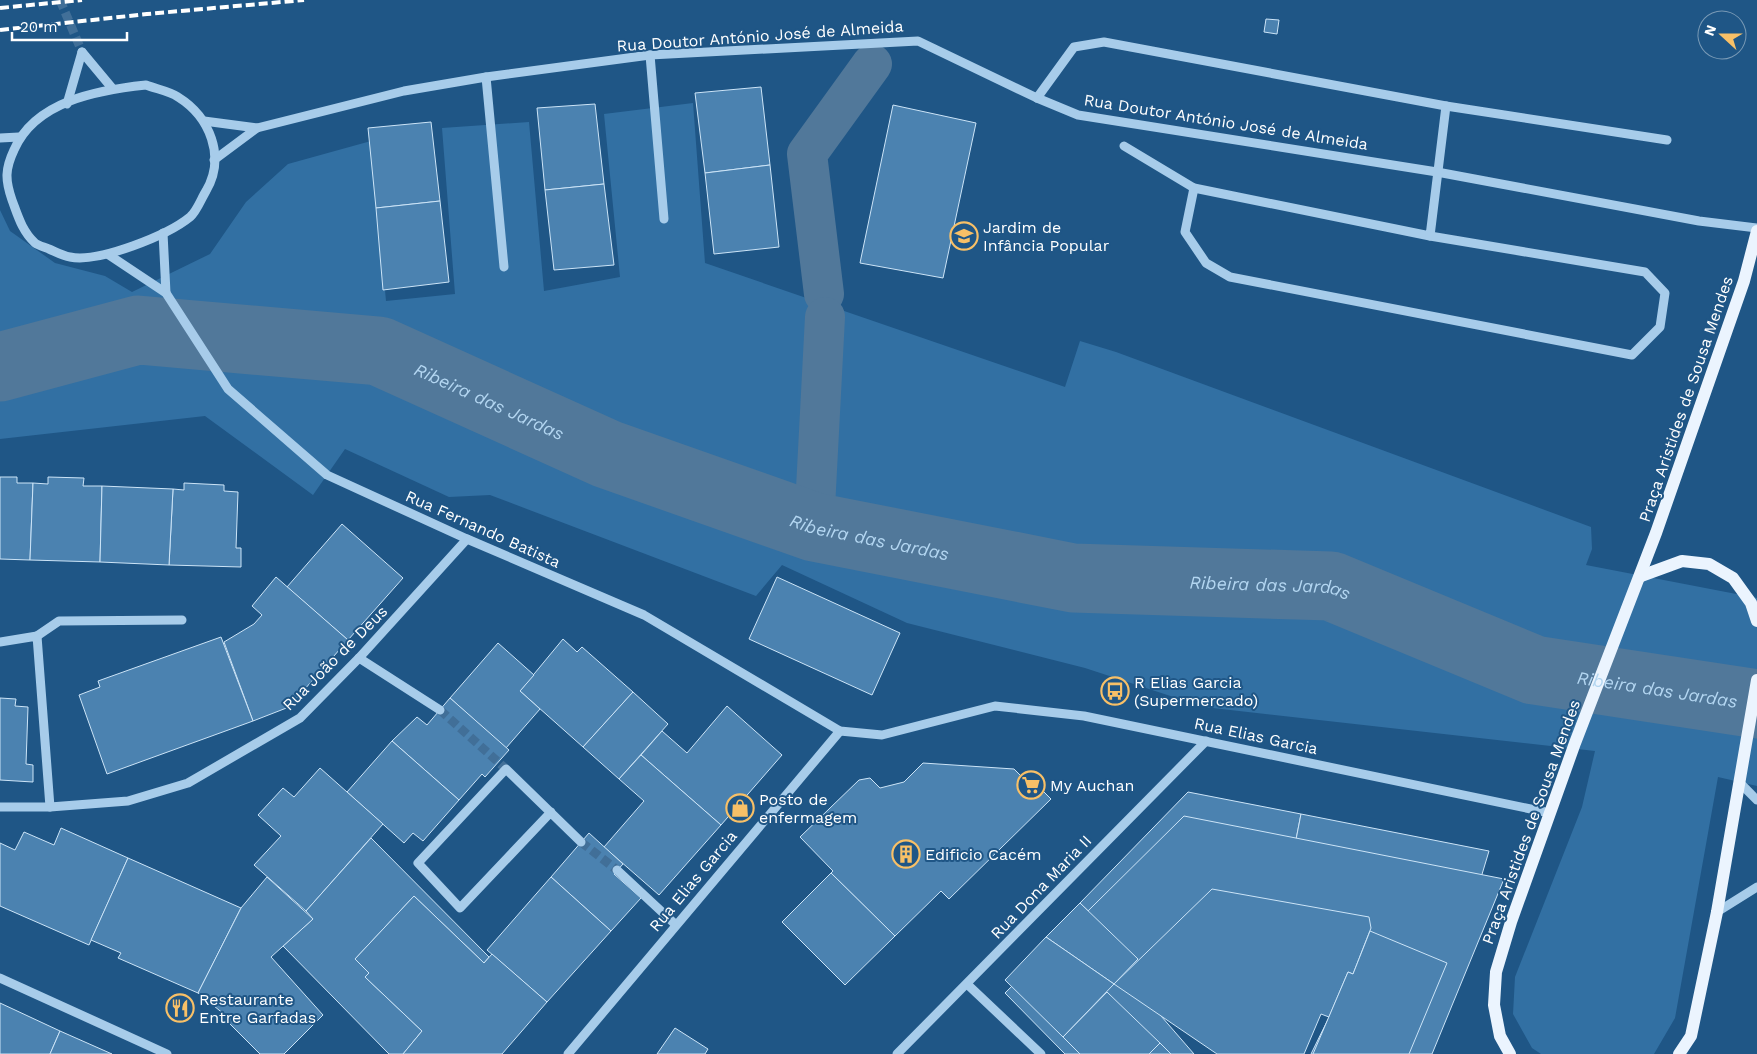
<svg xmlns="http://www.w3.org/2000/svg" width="1757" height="1054" viewBox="0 0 1757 1054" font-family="'Work Sans',sans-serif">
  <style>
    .green { fill: #3270a3 }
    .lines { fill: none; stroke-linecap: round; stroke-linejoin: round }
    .canal { stroke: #51789a; stroke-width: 40 }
    .river { stroke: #51789a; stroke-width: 69 }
    .building { fill: #4b82b0; stroke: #cce4f7 }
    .minor-tunnel { stroke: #416f98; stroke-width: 9; stroke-dasharray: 9 4.5; stroke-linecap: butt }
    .minor { stroke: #a7ccea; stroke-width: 9 }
    .major { stroke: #ebf4fe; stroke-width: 12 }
    .rail { stroke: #fff; stroke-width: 4; stroke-dasharray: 9 4; stroke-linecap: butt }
    .labels { text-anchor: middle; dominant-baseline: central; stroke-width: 4; stroke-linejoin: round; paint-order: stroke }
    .street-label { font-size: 16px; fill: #fff; stroke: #1f5686 }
    .poi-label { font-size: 16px; fill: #fff; stroke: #1f5686; text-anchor: start }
    .water-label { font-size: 18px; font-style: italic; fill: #b3d6f1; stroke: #1f5686 }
  </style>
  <rect width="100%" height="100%" fill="#1f5686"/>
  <polygon class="green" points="693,103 705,263 1065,387 1080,341 1116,352 1591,527 1592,549 1586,565 1757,598 1757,786 1718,777 1675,1018 1654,1054 1541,1054 1532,1048 1513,1014 1515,977 1582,807 1595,751 1204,707 1085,668 907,623 782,565 756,596 490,495 449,497 345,449 313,495 205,416 0,439 0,210 10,231 55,263 105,276 132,292 210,254 246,202 288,164 371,141 386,301 455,294 442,128 529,122 544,291 620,277 604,114"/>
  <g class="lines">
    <g class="canal">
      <polyline points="824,294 807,154 872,64"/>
      <polyline points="814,527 825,317"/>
    </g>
    <path class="river" id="s1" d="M0,367L138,330L379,351L607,454L814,527L1073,578L1331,586L1534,670L1757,704"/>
  </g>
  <g class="building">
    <polygon points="1266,19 1279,20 1277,34 1264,32"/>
    <polygon points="761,87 770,165 705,173 695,93"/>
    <polygon points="595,104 604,184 545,190 537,108"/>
    <polygon points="893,105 976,123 943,278 860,263"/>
    <polygon points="431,122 440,201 376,208 368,128"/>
    <polygon points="770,165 779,247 714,254 705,173"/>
    <polygon points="604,184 614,265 554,270 545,190"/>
    <polygon points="440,201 449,282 383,290 376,208"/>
    <polygon points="0,477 17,477 17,483 33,483 30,560 0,559"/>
    <polygon points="48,477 84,478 83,486 102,486 100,562 30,560 33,483 48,484"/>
    <polygon points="184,483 224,485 224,491 238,492 236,548 241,548 241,567 169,565 173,489 184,490"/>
    <polygon points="102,486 173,489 169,565 100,562"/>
    <polygon points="342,524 403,578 348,640 287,587"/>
    <polygon points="276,577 348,640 289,707 253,721 224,642 254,624 262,615 252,606"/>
    <polygon points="777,577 900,633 872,695 749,639"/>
    <polygon points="221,637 253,721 107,774 79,695 100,687 98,681"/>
    <polygon points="563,639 577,652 582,647 633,692 583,747 520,691"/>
    <polygon points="498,643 534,675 520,691 540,709 506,748 450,698"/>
    <polygon points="633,692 668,724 619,779 583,747"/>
    <polygon points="0,698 16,699 15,706 28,707 26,764 33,765 33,782 0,780"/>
    <polygon points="450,698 509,750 485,777 482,774 459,800 392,741 417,717 427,725"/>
    <polygon points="727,706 782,755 721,825 641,755 662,731 687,753"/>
    <polygon points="392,741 459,800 423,841 413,833 404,843 347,792"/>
    <polygon points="641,755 721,825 659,895 604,847 644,801 619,779"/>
    <polygon points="923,763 1014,769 1022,777 1026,774 1051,799 949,899 941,891 895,936 831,873 833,871 800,837 859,780 870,778 880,788 904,782"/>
    <polygon points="320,768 383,824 306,911 254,865 281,836 258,815 283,788 294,797"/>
    <polygon points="1188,792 1301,814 1284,901 1212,889 1138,959 1080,903"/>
    <polygon points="1301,814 1489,851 1477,891 1447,963 1370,931 1369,917 1284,901"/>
    <polygon points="1184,816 1504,879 1432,1054 1311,1054 1364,946 1228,918 1142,994 1194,1054 1065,1054 1005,993"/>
    <polygon points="61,828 128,858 89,945 0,906 0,843 15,850 24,832 54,845"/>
    <polygon points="589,833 623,864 614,874 641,898 611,931 551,877"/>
    <polygon points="371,838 489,957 484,963 414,896 355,959 369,973 365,977 422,1031 403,1054 389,1054 283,946 313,919 306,911"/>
    <polygon points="128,858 241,908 198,993 118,958 121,953 91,940"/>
    <polygon points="831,873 895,936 845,985 782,922"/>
    <polygon points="267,877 313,919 271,957 323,1015 284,1054 260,1054 228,1022 230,1019 198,993 241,908"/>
    <polygon points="551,877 611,931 547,1002 487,950"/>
    <polygon points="1212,889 1369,917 1371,928 1353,974 1348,972 1329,1017 1321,1014 1304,1054 1217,1054 1114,984"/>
    <polygon points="414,896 484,963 492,954 547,1002 502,1054 403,1054 422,1031 365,977 369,973 355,959"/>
    <polygon points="1080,903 1138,959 1114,984 1046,937"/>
    <polygon points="1370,931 1447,963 1409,1054 1313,1054 1348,972 1353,974"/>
    <polygon points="1046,937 1114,984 1063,1037 1005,980"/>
    <polygon points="1107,992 1160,1043 1149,1054 1080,1054 1063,1037"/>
    <polygon points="0,1003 60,1031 50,1054 0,1054"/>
    <polygon points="675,1028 708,1049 705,1054 657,1054"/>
    <polygon points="60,1031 112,1054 50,1054"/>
    <polygon points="1160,1043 1171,1054 1149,1054"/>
  </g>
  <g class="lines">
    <g class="minor-tunnel">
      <polyline points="60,0 82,52"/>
      <polyline points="440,710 506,769"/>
      <polyline points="581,842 617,870"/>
    </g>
    <g class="minor">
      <polyline points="82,52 112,88"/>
      <polyline points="650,55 664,219"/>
      <polyline points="486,77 504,267"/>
      <path d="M146,85C156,89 169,91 178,97C210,117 226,157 206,191C201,199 197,211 190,217C168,235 99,263 70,257C63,256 56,252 49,249C45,247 39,246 35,243C22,231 18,216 12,200C5,180 5,169 14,150C35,101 98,90 146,85Z"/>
      <polyline points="1037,98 1074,47 1104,42 1446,106 1430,236 1194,188 1124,146"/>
      <polyline points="67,104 82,52"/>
      <polyline points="1446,106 1667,140"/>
      <polyline points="204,121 257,128 404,91 486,77 650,55 918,41 1037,98 1078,115 1437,172 1699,221 1757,228"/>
      <polyline points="0,138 19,137"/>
      <polyline points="214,160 257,128"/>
      <polyline points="1194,188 1185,232 1206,263 1230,277 1632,355 1660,327 1665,293 1645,272 1430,236"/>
      <polyline points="163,233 166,293"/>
      <polyline points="109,255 166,293 228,389 327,475 467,539 644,615 840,731 882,735 995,706 1084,716 1550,813"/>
      <polyline points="37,636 59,621 182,620"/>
      <polyline points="0,642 37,636 50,807"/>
      <polyline points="359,658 440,710"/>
      <polyline points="1740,783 1757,800"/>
      <polyline points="0,807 50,807 128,801 188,783 300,718 359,658 467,539"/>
      <polyline points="551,812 460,908 418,863 506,769 581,842"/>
      <polyline points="617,870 676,925"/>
      <polyline points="1717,912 1757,887"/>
      <polyline points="0,978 167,1054"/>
      <polyline points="967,984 1041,1054"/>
      <polyline points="568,1054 840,731"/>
      <polyline points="897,1054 1206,741"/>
    </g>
    <g class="major">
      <polyline points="1641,576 1682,561 1709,564 1733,578 1751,603 1757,621"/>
      <polyline points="1510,1054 1500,1036 1494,1005 1496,972 1511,922 1575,743 1656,533 1744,281 1757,231"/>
      <polyline points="1679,1054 1691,1036 1717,912 1757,680"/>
    </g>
    <g class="rail">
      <polyline points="0,8 82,0"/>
      <polyline points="0,30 147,14 304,0"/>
    </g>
  </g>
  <defs>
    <g id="school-ring" transform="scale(1.4375)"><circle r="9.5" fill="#1f5686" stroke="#f8c067" stroke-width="1.5"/><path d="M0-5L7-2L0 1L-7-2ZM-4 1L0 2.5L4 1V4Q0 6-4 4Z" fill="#f8c067"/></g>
    <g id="bus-ring" transform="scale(1.4375)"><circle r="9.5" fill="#1f5686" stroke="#f8c067" stroke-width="1.5"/><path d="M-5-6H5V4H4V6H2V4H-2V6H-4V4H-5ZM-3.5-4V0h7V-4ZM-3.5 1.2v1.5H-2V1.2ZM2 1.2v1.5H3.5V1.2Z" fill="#f8c067"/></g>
    <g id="supermarket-ring" transform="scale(1.4375)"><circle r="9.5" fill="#1f5686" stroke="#f8c067" stroke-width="1.5"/><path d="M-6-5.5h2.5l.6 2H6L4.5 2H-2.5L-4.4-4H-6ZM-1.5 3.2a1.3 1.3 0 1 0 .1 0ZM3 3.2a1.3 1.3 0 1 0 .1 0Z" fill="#f8c067"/></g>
    <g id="shop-ring" transform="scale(1.4375)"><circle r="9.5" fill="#1f5686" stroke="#f8c067" stroke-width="1.5"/><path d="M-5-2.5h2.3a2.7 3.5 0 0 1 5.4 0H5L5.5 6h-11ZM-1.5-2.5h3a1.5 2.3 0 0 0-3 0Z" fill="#f8c067"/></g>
    <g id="building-ring" transform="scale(1.4375)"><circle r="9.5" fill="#1f5686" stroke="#f8c067" stroke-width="1.5"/><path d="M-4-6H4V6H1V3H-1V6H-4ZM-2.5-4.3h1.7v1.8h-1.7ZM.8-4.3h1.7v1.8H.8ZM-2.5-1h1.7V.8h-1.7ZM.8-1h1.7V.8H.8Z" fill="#f8c067"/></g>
    <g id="restaurant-ring" transform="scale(1.4375)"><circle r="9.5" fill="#1f5686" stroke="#f8c067" stroke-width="1.5"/><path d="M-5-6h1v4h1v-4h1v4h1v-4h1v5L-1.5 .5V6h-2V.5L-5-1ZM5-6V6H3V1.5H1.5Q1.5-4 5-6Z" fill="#f8c067"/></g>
  </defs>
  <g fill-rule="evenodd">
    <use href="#school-ring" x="964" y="236"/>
    <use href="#bus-ring" x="1115" y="691"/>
    <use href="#supermarket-ring" x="1031" y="785"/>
    <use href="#shop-ring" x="740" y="808"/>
    <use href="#building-ring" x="906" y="854"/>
    <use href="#restaurant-ring" x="180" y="1008"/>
  </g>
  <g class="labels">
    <g class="street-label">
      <text transform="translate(760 36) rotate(-4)">Rua Doutor António José de Almeida</text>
      <text transform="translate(1226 122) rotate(9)">Rua Doutor António José de Almeida</text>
      <text transform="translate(1686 399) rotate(-71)">Praça Aristides de Sousa Mendes</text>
      <text transform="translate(483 529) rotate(24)">Rua Fernando Batista</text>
      <text transform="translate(335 658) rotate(-45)">Rua João de Deus</text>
      <text transform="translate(1256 736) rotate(12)">Rua Elias Garcia</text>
      <text transform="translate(1531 822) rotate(-70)">Praça Aristides de Sousa Mendes</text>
      <text transform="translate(693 881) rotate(-50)">Rua Elias Garcia</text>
      <text transform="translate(1041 887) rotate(-46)">Rua Dona Maria II</text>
    </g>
    <g class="poi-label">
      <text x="983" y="227">Jardim de<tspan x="983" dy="18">Infância Popular</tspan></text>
      <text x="1134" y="682">R Elias Garcia<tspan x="1134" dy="18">(Supermercado)</tspan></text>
      <text x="1050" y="785">My Auchan</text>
      <text x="759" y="799">Posto de<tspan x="759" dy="18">enfermagem</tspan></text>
      <text x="925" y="854">Edificio Cacém</text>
      <text x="199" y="999">Restaurante<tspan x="199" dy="18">Entre Garfadas</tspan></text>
    </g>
    <g class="water-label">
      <text stroke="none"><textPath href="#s1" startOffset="506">Ribeira das Jardas</textPath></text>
      <text stroke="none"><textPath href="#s1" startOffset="911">Ribeira das Jardas</textPath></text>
      <text stroke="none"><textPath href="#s1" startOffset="1316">Ribeira das Jardas</textPath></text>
      <text stroke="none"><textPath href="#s1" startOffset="1721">Ribeira das Jardas</textPath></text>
    </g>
  </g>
  <g transform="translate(1722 35) rotate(291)"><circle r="24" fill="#1f5686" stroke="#799ab6"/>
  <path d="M0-4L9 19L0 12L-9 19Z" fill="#f8c067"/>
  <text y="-8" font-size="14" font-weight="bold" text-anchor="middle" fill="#ffffff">N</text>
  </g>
  <path d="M12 32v8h115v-8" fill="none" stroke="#ffffff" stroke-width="2.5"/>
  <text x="20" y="32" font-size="15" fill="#ffffff" stroke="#1f5686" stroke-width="4" paint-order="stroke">20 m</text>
</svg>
